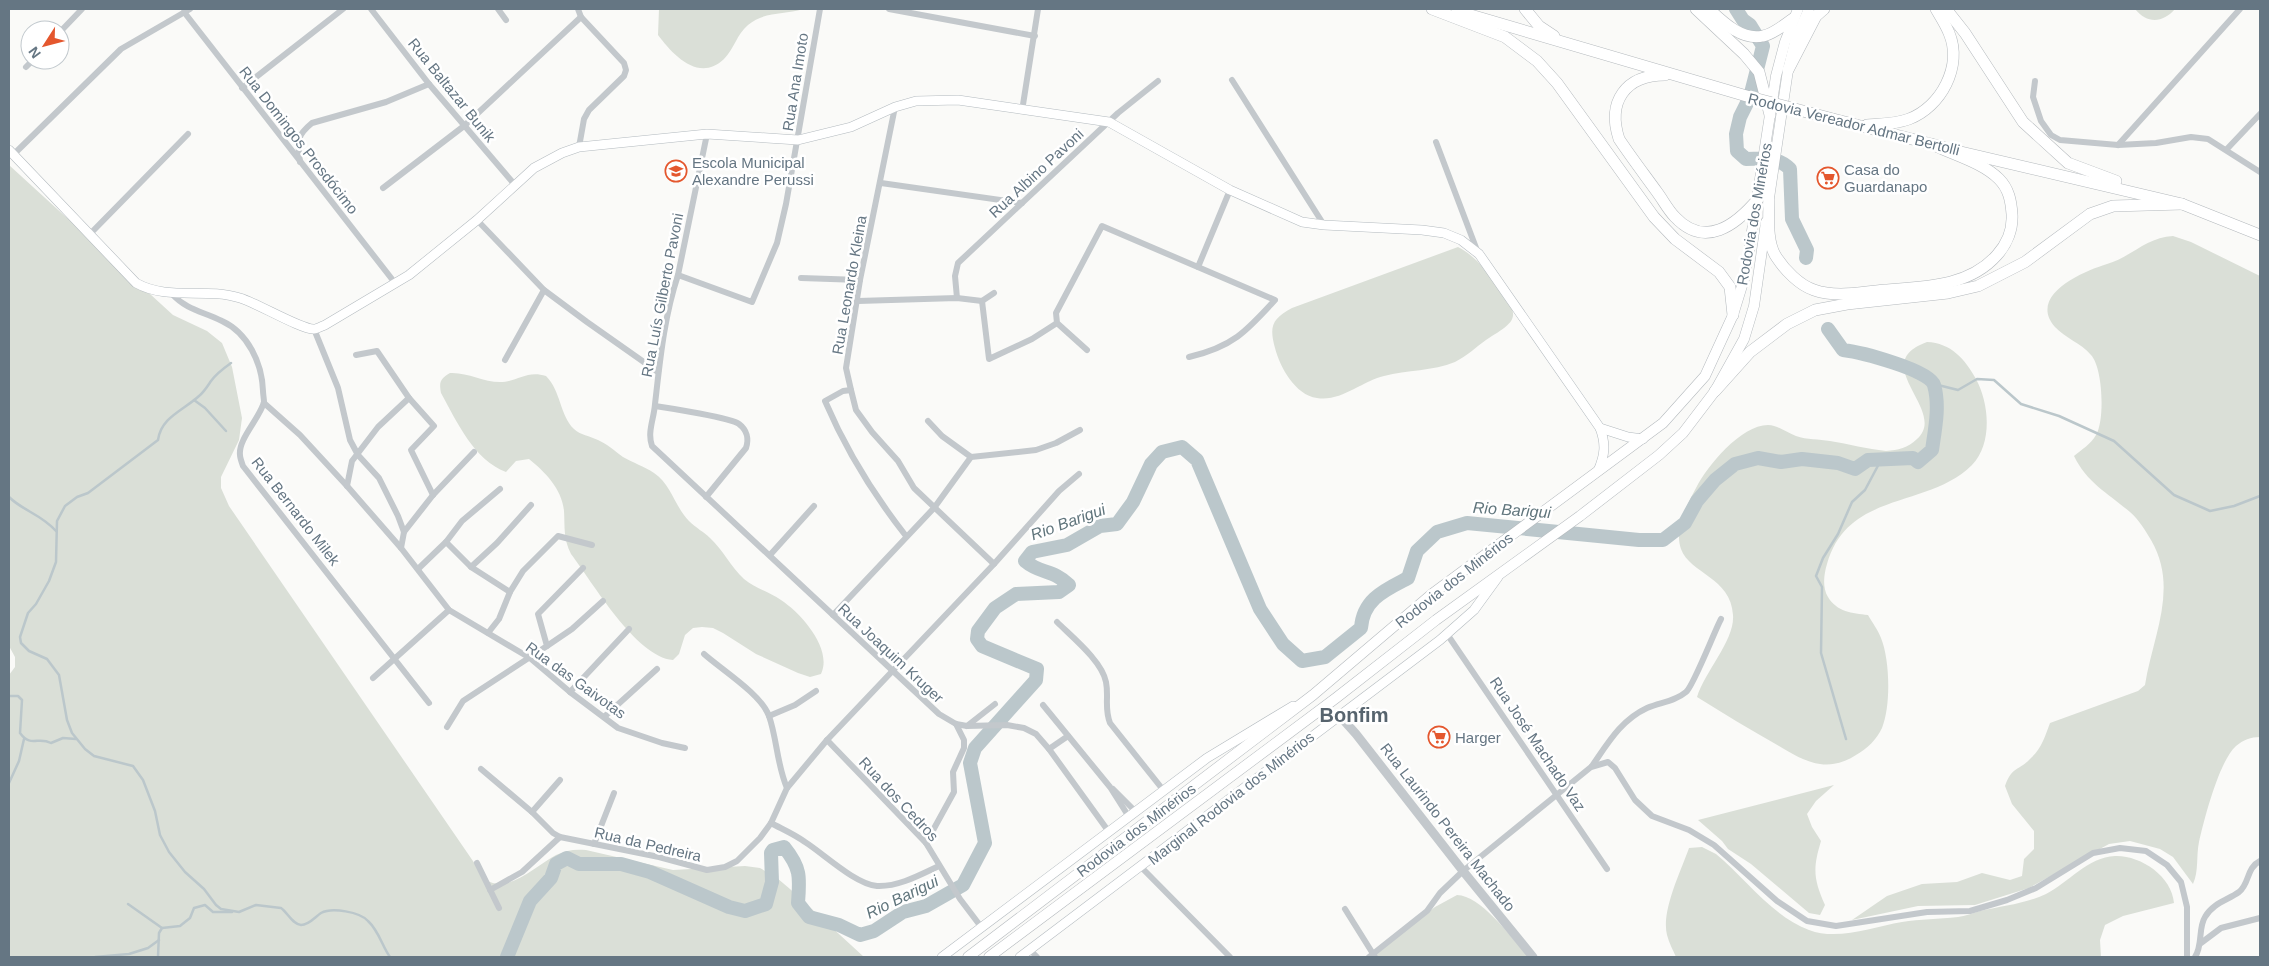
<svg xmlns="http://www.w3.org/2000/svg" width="2269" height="966" viewBox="0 0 2269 966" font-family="Arial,sans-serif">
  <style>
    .green { fill: #dadfd7 }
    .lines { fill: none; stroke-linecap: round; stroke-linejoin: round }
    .stream { stroke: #bbc7cb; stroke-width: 2.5 }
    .river { stroke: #bbc7cb; stroke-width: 14 }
    .secondary-casing { stroke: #b3babf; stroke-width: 10 }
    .primary-casing { stroke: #b5babe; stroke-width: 11 }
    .trunk-casing { stroke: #b4b9bd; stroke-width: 12 }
    .minor { stroke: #c3c8cc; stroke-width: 6 }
    .tertiary { stroke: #c3c8cc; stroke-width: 9 }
    .secondary { stroke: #fff; stroke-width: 9 }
    .primary { stroke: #fff; stroke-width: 10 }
    .trunk { stroke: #fff; stroke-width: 11 }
    .trunk-bridge-casing { stroke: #b4b9bd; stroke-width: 12; stroke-linecap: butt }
    .trunk-bridge { stroke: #fff; stroke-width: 11 }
    .labels { text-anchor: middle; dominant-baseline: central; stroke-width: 5; stroke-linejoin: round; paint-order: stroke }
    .street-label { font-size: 15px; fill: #657683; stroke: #fff }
    .poi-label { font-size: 15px; fill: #657683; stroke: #fff; text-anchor: start }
    .water-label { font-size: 16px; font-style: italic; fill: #60757c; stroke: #fff }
    .district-label { font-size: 20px; font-weight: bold; fill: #57646e; stroke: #fff }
  </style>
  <rect width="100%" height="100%" fill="#fafaf8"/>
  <g class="green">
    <path d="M659,9H803C784,15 765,11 748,25C737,34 734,49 724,59C699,83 673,55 658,35Z"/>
    <path d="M2135,9H2175C2163,23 2147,24 2135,9Z"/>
    <path d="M9,165L173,315L207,331L222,343L232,367L242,418L239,440L221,477V488L229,506L486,880C509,894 535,866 556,855C566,850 575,849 586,850L673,870L745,866L760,868L777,878L790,889L864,957H9V675L15,667V657L9,646Z"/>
    <path d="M2173,236L2191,242L2260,276V737C2251,737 2243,740 2236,746C2219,761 2204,820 2199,842C2196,856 2199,871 2193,884L2173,857L2160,849L2130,841L2109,844L2029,888L1975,905L1918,906L1852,920L1887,896L1922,884L1957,882L1982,873L2010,880L2022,876L2024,859L2034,849V831L2012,804L2005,786C2012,766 2019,771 2031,758C2042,748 2045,736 2050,723L2138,691L2145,685C2153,635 2179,588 2151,540C2145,530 2139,520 2130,512C2109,494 2087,483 2074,456C2081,450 2091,444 2096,435C2105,420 2103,368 2091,355C2081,343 2065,338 2055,327C2027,295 2084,271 2107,264C2131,257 2147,237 2173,236Z"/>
    <path d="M1458,247C1477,257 1487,272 1500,289C1523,319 1514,322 1486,340C1476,347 1467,356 1455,362C1433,371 1407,370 1384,376C1362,381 1341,402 1317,398C1295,395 1280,367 1275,348C1269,326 1272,319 1292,308Z"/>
    <path d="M1927,342C1951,343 1965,359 1976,379C1989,403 1993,443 1972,465C1928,509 1848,490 1827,564C1824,574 1822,587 1828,597C1837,612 1852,613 1868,615C1872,622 1878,630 1881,638C1890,660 1891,706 1882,728C1877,739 1867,749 1856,755C1845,762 1833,766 1820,764C1805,762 1791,753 1779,746C1751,730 1724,714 1697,697C1705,671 1735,640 1733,615C1731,577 1690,574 1681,549C1674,529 1687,505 1696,488C1707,466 1741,425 1768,425C1778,425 1787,433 1796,436C1807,440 1819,439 1830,441C1849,444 1867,449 1886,451C1898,450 1908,448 1917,439C1949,411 1866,364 1927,342Z"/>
    <path d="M450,373C467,372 483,382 500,382C518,382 526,370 546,376C561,391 560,416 574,429C580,435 590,436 598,440C607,444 615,451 623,457C633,463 644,466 654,473C671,484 675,507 689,521C696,528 704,532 710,538C723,550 731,567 744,579C755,588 769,592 781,600C801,613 833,649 821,674L810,677L798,673L756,654L723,633L713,628L702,627L693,628L685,635L679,654L673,660C636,657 593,583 571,554C563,538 565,527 564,511C562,489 545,472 529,459L516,461L506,472C474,460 457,422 441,393C439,382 440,379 450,373Z"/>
    <path d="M1834,785L1816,801L1807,814L1812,827L1821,841C1813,868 1813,878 1825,905L1820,915L1809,913L1751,864L1728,849L1722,841L1698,820Z"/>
    <path d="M1702,847L1716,854C1745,878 1772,916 1809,930C1838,941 1872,927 1902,922C1920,919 1939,919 1958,917C1965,916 1973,913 1980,911C2002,906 2025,904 2046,894C2068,883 2088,857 2115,856C2140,855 2172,876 2174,903L2123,916L2105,925L2100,940L2101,957H1676C1673,950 1669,943 1667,935C1661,911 1681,871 1689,848Z"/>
    <path d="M1457,895C1482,896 1512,939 1529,957H1372L1435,907Z"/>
  </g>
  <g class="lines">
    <g class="stream">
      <path d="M231,363C224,368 216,374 211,381C207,387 204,392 199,396C184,410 161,417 158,440L88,493L77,497L65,506L57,521L56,562L49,581L36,604L28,613L20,637L21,643L29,651L47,659L59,675L67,720L72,733L85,749L94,756L133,766L143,780L155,811L160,835L169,852L185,872L204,889L216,905L221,909L239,912L256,905L281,908C288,913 292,924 301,925C309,925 315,917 321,913C332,907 360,912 368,921C379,931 382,946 390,957"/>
      <polyline points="1934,384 1958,390 1977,379 1994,380 2021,404 2059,416 2114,441 2174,495 2210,511 2234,506 2260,496"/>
      <polyline points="194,400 205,408 226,431"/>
      <path d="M9,497C23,511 41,514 56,531"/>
      <path d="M9,696H18L22,700L20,733C31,748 38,736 51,743L63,738L76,739"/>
      <polyline points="1846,739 1821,653 1822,587 1816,576 1823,558 1838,534 1852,502 1865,490 1881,460"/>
      <polyline points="9,783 19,761 24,739"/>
      <polyline points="128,904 162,928 180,926 190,918 194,908 205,905 213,912 232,912"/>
      <polyline points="95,957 129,954 148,948 159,940"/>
      <polyline points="158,957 159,933 162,928"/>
    </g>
    <g class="river">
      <path d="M1736,9L1743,20L1750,25L1763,46L1750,97L1740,117L1736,134L1737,151L1746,159C1763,159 1777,156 1790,169L1792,219L1807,250L1806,258"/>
      <path d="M507,957L530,901L551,878L556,864L567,858L579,864H621L650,872L729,907L745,911L766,904L772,882L771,853L773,850L784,847C801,868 800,877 798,903L809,917L839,925L860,935L874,931L903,912L926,906L963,885L985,843L970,763L975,748L1036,680L1037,669L982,646L977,639L978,631L995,608L1016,594L1059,592L1069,585C1053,569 1040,574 1025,561L1032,552L1067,545L1100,526L1117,524L1133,502L1151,464L1162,452L1182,447L1197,460L1260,609L1283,644L1302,661L1325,657L1361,628C1363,599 1385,590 1408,578L1417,551L1437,532L1467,523L1639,540H1663L1685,523L1697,501L1715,480L1735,464L1758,458L1781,462L1802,459L1838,463L1855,469L1868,460L1913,458L1918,462L1932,450C1935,429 1940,406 1934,385C1930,370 1860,352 1843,350L1828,329"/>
    </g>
    <g class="secondary-casing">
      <g id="secondary">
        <path d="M9,150L136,283C168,301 205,287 240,298C257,303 302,330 314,329C317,329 322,326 325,325L409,275L477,220L534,168L562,153L579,147L707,134L798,140L851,127L895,107L916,101L958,100L1109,122L1230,190L1302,222L1324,225L1422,230L1444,233L1461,240L1479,254L1600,428C1606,444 1605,455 1598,471"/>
        <polyline points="1600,428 1628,437 1643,439"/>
        <polyline points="942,957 1207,758 1293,706"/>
        <polyline points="1020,957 1440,640 1474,610 1498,577"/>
      </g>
    </g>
    <g class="primary-casing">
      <g id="primary">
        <polyline points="1768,205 1788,70 1796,38 1809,9"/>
        <polyline points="968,957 1313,695 1432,594 1663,423 1705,376 1733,315 1745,276 1776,76 1785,42 1798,9"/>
        <polyline points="989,957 1336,698 1436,620 1580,516 1659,455 1683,433 1715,391 1744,339 1754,306 1766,222"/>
      </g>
    </g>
    <g class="trunk-casing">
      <g id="trunk">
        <polyline points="1432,9 1505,37 1537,61 1557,83 1654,217 1675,239 1719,272 1730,287 1733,315"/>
        <polyline points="1525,9 1539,26 1554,36"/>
        <polyline points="1696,9 1744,54 1759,72 1770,115"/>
        <path d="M1709,9C1723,22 1742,41 1763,36C1774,34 1785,24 1794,18"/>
        <polyline points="1946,9 1965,33 2023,122 2068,163 2116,181"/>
        <polyline points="1457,11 1750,97"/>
        <polyline points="1788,70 1816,16 1824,9"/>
        <path d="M1665,75C1625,75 1607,102 1619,139C1631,157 1644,174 1657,192C1663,200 1668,210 1675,217C1705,249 1736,225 1758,199"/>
        <polyline points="1833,119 1943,147"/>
        <path d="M1867,125C1880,124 1896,124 1909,119C1941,107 1963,66 1949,33C1946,25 1940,16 1936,9"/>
        <polyline points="1961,152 2182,204 2260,235"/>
        <path d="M1769,199C1769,216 1766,243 1777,258C1785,270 1799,285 1814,290C1837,298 1861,292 1885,290C1924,287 1969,287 1997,255C2007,244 2013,229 2012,214C2011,201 2009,189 1999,179C1983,163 1957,156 1936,146"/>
        <polyline points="1715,391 1750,352 1787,324 1815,310 1847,304 1948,293 1978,286 2025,262 2090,214 2113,206 2182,204"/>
      </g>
    </g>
    <g class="minor">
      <polyline points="371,9 429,84 515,185"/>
      <polyline points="498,9 506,20"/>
      <polyline points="578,9 581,17 624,63 626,70 624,76 589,110 584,119 579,147"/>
      <polyline points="889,9 1035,36"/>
      <polyline points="184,12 395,283"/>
      <polyline points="60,32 82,9"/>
      <polyline points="26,67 33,60"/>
      <polyline points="1232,80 1324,225"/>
      <polyline points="2035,81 2033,97 2041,121 2051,135 2060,140 2118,145 2156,143 2191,137 2208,139 2260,172"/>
      <polyline points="242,88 343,9"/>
      <polyline points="895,107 860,280 846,368 851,390 856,410 872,432 898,461 914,488 994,564"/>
      <polyline points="1022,111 1038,9"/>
      <path d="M707,134L678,275C664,317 660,361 655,404C654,419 647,432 652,446L939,714L956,724L967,726L1007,725L1024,728L1036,734L1049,749L1109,832"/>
      <polyline points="1436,142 1478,253"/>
      <polyline points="2118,145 2240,9"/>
      <polyline points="2227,149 2260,114"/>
      <polyline points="14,154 121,49 190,9"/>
      <path d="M300,162C298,142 295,137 312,123L386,102L429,84"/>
      <polyline points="881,183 1022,203"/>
      <polyline points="383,188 464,126 581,17"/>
      <polyline points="477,220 544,290 587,322 658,372"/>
      <polyline points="89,235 188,134"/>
      <polyline points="1198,267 1230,190"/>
      <polyline points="678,275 752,302 777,243 786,204 820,9"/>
      <polyline points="801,278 860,280"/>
      <path d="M172,294C188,311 202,311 222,321C248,333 262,363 263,391C263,394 264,399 264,402C260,418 238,439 240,455C240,458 242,463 243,466L429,703"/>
      <polyline points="957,298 955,276 958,263 1118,113 1158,81"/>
      <polyline points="858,301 957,298 982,301 994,293"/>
      <polyline points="982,301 989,359 1032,339 1057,323"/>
      <polyline points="314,329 338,388 350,440 358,455 379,478 398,516 404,532 401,548"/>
      <path d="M1087,350L1057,323L1056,313L1102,226L1275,300C1246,332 1232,347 1189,357"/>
      <polyline points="356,355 377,351 409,398"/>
      <polyline points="505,360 544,290"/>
      <path d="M851,390L843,391L825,401C846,450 873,494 906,536"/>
      <polyline points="264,403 300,435 347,486 401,548 449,610 530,658 570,692 618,728 662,743 685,748"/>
      <path d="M655,406C669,408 732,418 739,424C747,430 749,439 746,448L706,497"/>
      <polyline points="928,421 942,436 971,457"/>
      <polyline points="347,486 352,461 378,427 409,398 434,426 411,450 433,495"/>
      <polyline points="500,489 462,521 446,542 471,567 510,592 523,571 558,536 592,545"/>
      <polyline points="404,532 433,495 474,452"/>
      <polyline points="770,555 814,506"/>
      <polyline points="471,567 497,543 531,505"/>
      <polyline points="418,569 446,542"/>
      <polyline points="833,615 934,508 971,457 1036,450 1056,443 1080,430"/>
      <path d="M1057,622C1072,637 1102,661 1106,682C1109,697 1104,708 1110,723L1164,791"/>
      <polyline points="488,633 499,619 510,592"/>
      <polyline points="1447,634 1607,869"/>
      <polyline points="547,646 572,629 603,601"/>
      <path d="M704,654C722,670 761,694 769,716C777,739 777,765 787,788"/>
      <polyline points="373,678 449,610"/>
      <polyline points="570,692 629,629"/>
      <polyline points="1043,705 1110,787 1129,817"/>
      <polyline points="769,716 795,705 816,691"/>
      <polyline points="604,717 657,669"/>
      <polyline points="967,726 995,704"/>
      <polyline points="447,727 463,701 547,646 538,614 583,568"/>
      <polyline points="827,740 926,843 960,899 982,928"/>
      <polyline points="1049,749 1068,736"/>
      <path d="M1592,766C1608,743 1621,720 1647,708C1661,702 1674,702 1686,692C1693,687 1715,630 1721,619"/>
      <polyline points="481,769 532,812 553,833 560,837 659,857 707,870 725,867 737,861 760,838 771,823 787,788 827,740 994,564 1059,491 1079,474"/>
      <polyline points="1113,789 1136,812"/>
      <polyline points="532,812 560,780"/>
      <path d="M771,823C782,829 794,834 805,842C824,854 855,884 877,886C898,887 920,875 939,866"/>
      <polyline points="926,843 954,792 953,772 964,748 964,740 956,724"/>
      <polyline points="594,844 614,793"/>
      <polyline points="477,863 499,908"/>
      <polyline points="1141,867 1230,957"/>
      <polyline points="490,890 522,872 560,837"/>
      <polyline points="1345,909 1375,957"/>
      <polyline points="2201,943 2221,928 2260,918"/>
      <polyline points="1030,950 1037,957"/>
      <polyline points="1369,957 1427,911 1440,893 1463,871 1591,767 1608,762 1615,768 1635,800 1652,816 1689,830 1714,845 1777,901 1807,921 1836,926 1927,912 1970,911 2007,900 2036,888 2093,853 2120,848 2146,851 2167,865 2181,882 2187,907 2187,957"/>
      <path d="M2195,957C2203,945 2198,928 2205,917C2213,903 2228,900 2239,892C2250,883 2246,868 2260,861"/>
    </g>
    <polyline class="tertiary" points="1339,715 1356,734 1463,871 1533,957"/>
    <use href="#secondary" class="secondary"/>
    <use href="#primary" class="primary"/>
    <use href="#trunk" class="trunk"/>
    <g class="trunk-bridge-casing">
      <polyline id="trunk-bridge" points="1750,97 1833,119"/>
    </g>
    <use href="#trunk-bridge" class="trunk-bridge"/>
  </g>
  <defs>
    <g id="school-ring" transform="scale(1.125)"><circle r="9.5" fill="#fff" stroke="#e4572e" stroke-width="1.5"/><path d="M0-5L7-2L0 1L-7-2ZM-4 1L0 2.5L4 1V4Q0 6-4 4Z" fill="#e4572e"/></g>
    <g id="supermarket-ring" transform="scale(1.125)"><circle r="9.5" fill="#fff" stroke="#e4572e" stroke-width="1.5"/><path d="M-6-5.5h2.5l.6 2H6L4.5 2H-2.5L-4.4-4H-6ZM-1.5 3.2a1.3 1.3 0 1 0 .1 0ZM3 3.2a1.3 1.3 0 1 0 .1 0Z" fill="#e4572e"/></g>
  </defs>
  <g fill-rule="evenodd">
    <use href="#school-ring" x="676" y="171"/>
    <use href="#supermarket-ring" x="1828" y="178"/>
    <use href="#supermarket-ring" x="1439" y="737"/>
  </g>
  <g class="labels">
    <g class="street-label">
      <text transform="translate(795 82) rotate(-81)">Rua Ana Imoto</text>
      <text transform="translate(452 90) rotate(51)">Rua Baltazar Bunik</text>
      <text transform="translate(1854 124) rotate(14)">Rodovia Vereador Admar Bertolli</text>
      <text transform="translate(299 140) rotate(52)">Rua Domingos Prosdócimo</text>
      <text transform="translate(1036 173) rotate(-43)">Rua Albino Pavoni</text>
      <text transform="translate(1754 214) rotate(-80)">Rodovia dos Minérios</text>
      <text transform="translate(849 285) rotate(-80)">Rua Leonardo Kleina</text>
      <text transform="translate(662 295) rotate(-79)">Rua Luís Gilberto Pavoni</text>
      <text transform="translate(296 511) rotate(52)">Rua Bernardo Milek</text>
      <text transform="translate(1454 580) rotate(-38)">Rodovia dos Minérios</text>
      <text transform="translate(891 653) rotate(43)">Rua Joaquim Kruger</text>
      <text transform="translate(576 680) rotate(36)">Rua das Gaivotas</text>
      <text transform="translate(1538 744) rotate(56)">Rua José Machado Vaz</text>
      <text transform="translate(1231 798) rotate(-38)">Marginal Rodovia dos Minérios</text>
      <text transform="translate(899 799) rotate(47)">Rua dos Cedros</text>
      <text transform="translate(1448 827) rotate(52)">Rua Laurindo Pereira Machado</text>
      <text transform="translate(1136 830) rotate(-37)">Rodovia dos Minérios</text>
      <text transform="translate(648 844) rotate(13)">Rua da Pedreira</text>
    </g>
    <g class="poi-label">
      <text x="692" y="162">Escola Municipal<tspan x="692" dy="17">Alexandre Perussi</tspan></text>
      <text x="1844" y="169">Casa do<tspan x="1844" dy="17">Guardanapo</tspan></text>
      <text x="1455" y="737">Harger</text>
    </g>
    <g class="water-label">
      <text transform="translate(1512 510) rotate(4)">Rio Barigui</text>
      <text transform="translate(1068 522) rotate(-20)">Rio Barigui</text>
      <text transform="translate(902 897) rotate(-26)">Rio Barigui</text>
    </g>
    <g class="district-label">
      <text x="1354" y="715">Bonfim</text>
    </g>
  </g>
  <rect width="2269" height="966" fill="none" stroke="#657683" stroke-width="20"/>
  <g transform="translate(45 45) rotate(234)"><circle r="24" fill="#ffffff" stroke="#c1c8cd"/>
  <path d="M0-4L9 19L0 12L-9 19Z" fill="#e4572e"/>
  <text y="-8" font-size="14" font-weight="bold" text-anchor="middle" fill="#657683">N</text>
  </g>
</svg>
